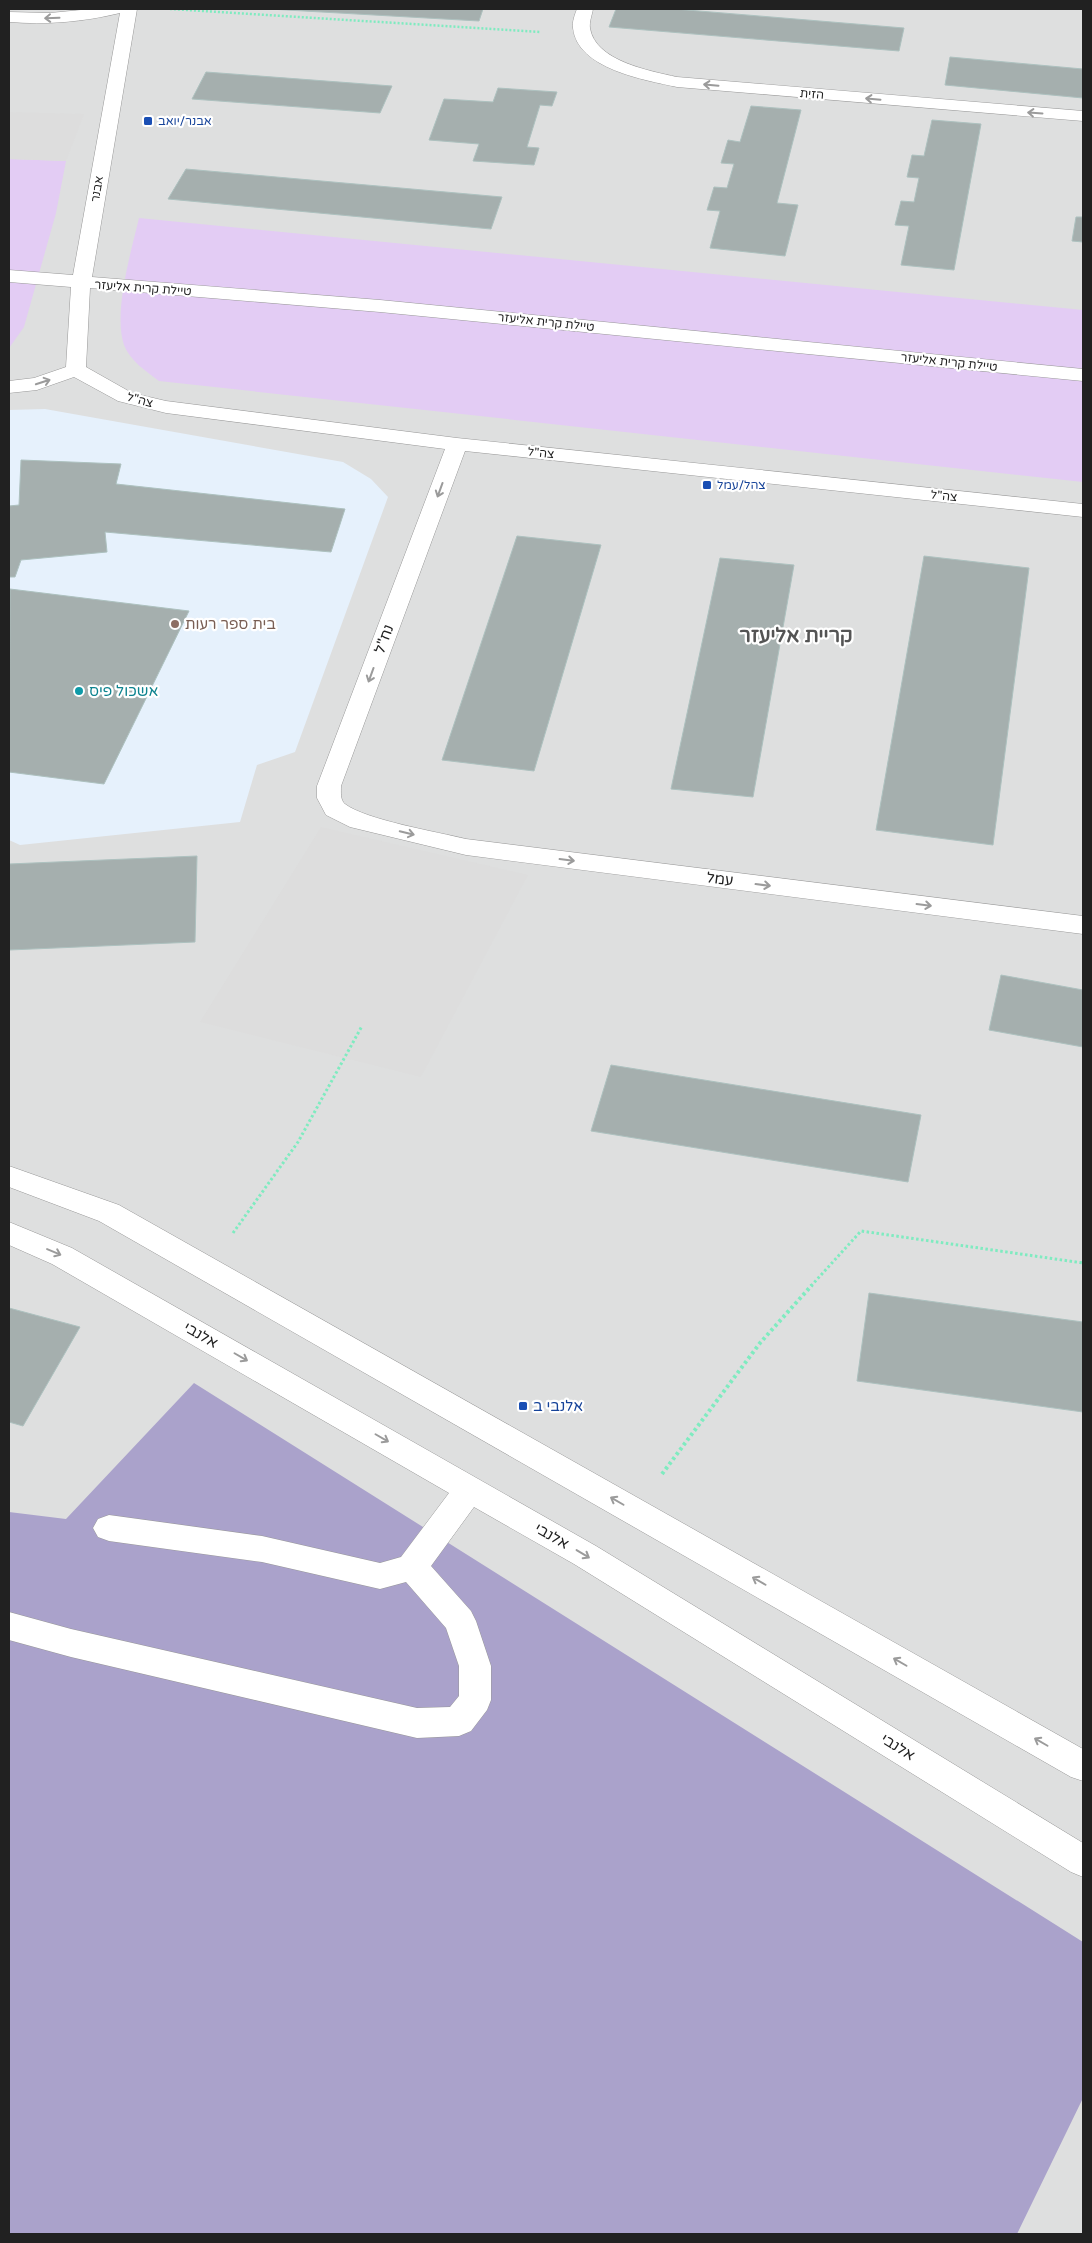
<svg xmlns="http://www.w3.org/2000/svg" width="1092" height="2243" viewBox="0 0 1092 2243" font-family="'Varela Round',Heebo,sans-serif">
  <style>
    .residential { fill: #dedfdf }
    .education { fill: #e6f1fc }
    .forest { fill: #aaa2cb }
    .park { fill: #e3ccf4 }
    .parking { fill: #ddd }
    .building { fill: #a5afae; stroke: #adc1bf }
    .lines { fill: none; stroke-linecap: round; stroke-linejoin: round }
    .minor-casing { stroke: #989898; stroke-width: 1 }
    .path-far2 { stroke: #7febc0; stroke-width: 2.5; stroke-dasharray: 2 2; stroke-linecap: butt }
    .path-far1 { stroke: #7febc0; stroke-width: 3; stroke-dasharray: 2.5 2.5; stroke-linecap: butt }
    .path { stroke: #7febc0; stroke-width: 4; stroke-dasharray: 3 3; stroke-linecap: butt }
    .minor { fill: #fff; fill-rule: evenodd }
    .oneway { stroke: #9b9b9b }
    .transit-dot { fill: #1a4fb4; stroke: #fff; stroke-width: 2 }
    .education-dot { fill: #8d6e63; stroke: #fff; stroke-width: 2 }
    .culture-dot { fill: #0f9aa8; stroke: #fff; stroke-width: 2 }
    .labels { text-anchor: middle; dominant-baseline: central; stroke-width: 4.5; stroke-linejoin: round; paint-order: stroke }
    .far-street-label { font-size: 12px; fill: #212121; stroke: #fff }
    .far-transit-label { font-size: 12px; fill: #164399; stroke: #fff; text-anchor: start }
    .education-label { font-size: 15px; fill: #785e54; stroke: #fff; text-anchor: start }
    .street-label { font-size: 15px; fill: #212121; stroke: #fff }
    .culture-label { font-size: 15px; fill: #0d838f; stroke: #fff; text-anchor: start }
    .transit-label { font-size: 15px; fill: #164399; stroke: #fff; text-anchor: start }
    .district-label { font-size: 20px; font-weight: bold; fill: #545454; stroke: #fff }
  </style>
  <rect width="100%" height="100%" fill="#e9eff0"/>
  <rect class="residential" x="9" y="9" width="1074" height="2225"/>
  <polygon class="education" points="45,409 343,462 371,479 388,497 295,752 257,765 240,822 20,845 9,840 9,410"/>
  <polygon class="forest" points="194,1383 1083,1942 1083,2098 1017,2234 9,2234 9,1512 66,1519"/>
  <g class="park">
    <polygon points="9,159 66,161 56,213 24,327 9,348"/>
    <path d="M139,218L1083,310V482L159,381C147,372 130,361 124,345C113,313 131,252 139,218Z"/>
  </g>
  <g class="parking">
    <polygon points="9,112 84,114 66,161 9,159"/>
    <polygon points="321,827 528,875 421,1077 200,1022"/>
  </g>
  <g class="building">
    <polygon points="269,9 483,9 479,21"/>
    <polygon points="616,9 675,9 904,28 899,51 609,27"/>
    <polygon points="950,57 1083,69 1083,98 945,85"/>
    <polygon points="206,72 392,86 380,113 192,99"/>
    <polygon points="498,88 557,92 552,106 540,105 527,147 539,148 534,165 473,161 479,144 429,140 444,99 493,102"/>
    <polygon points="751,106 801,110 777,203 798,205 785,256 710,248 720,211 707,210 714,187 727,188 734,164 721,163 728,140 740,142"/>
    <polygon points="932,120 981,124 954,270 901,265 909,226 895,225 901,201 914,202 919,178 907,177 912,155 924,156"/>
    <polygon points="186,169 502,197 491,229 168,199"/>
    <polygon points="1076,217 1083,217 1083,242 1072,241"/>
    <polygon points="21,460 121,464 116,484 345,509 331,552 105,532 107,552 21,560 15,577 9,577 9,506 19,505"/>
    <polygon points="517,536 601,545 534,771 442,760"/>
    <polygon points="924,556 1029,568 993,845 876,830"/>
    <polygon points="720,558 794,565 753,797 671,789"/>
    <polygon points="10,589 189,611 104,784 9,772"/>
    <polygon points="197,856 195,942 9,950 9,864"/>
    <polygon points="1001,975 1083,990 1083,1047 989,1030"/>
    <polygon points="611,1065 921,1115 908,1182 591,1131"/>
    <polygon points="869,1293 1083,1322 1083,1412 857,1381"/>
    <polygon points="9,1308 80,1327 23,1426 9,1422"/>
  </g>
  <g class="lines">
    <g class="minor-casing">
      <g id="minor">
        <path d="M91,9H137L92,277L380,300L1083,369V381L380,312L90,288L86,367L132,393L166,401L457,438L1083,504V517L465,451L341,786C341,792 340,800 345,804C366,820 438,832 466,839L1083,916V934L466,855L350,827L326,815L317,798V786L445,449L166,413L118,401L74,377L37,390L9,393V381L34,378L66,367L71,287L9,282V270L73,275L120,13C83,22 46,25 9,22V12L50,13Z"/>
        <path d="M577,9H593C592,15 589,22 590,28C595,61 650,71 677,77L1083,111V121L677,87C645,80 577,69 573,28C572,22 575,14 577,9Z"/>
        <polygon points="9,1166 119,1205 1083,1749 1083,1781 1071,1777 99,1221 9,1187"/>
        <polygon points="9,1222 72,1248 596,1546 1083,1843 1083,1877 1071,1872 574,1564 474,1507 431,1566 471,1611 476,1621 491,1666 491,1700 487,1710 471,1731 459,1736 417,1738 71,1657 9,1640 9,1612 71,1629 417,1708 450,1707 459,1696 459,1666 446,1628 406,1582 380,1589 262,1562 109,1541 98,1537 93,1528 98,1519 109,1515 262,1536 380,1563 401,1557 449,1493 52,1264 9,1245"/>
      </g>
    </g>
    <polyline class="path-far2" points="170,9 541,32"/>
    <g class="path-far1">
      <polyline points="233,1233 298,1142 362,1026"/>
      <polyline points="811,1286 861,1231 1083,1263"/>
    </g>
    <polyline class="path" points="662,1474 760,1343 812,1285"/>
    <use href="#minor" class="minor"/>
  </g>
  <defs><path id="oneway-shaft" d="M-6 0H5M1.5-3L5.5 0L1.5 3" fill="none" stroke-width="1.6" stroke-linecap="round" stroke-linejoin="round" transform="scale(1.25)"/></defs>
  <g class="oneway">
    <use href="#oneway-shaft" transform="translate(52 18) rotate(178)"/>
    <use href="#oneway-shaft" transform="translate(711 85) rotate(-175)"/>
    <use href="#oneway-shaft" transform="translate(873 99) rotate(-175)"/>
    <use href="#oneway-shaft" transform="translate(1035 113) rotate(-176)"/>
    <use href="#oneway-shaft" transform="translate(43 382) rotate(-18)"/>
    <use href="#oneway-shaft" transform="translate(440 490) rotate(110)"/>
    <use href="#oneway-shaft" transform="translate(371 675) rotate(110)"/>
    <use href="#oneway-shaft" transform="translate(407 833) rotate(14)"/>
    <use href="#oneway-shaft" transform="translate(567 860) rotate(7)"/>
    <use href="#oneway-shaft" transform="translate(763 885) rotate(7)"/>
    <use href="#oneway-shaft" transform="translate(924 905) rotate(7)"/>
    <use href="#oneway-shaft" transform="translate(54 1252) rotate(23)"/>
    <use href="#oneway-shaft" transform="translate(241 1357) rotate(30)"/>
    <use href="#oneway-shaft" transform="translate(382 1438) rotate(30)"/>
    <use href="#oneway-shaft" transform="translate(617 1501) rotate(-150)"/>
    <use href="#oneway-shaft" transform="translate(583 1554) rotate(31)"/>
    <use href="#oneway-shaft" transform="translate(759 1581) rotate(-150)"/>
    <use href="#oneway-shaft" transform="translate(900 1662) rotate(-150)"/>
    <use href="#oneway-shaft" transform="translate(1041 1742) rotate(-150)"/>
  </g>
  <g class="transit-dot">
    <rect x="143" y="116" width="10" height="10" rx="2.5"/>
    <rect x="702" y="480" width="10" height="10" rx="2.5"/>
    <rect x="518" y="1401" width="10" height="10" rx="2.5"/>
  </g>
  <circle class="education-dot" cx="175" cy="624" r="5"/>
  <circle class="culture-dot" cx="79" cy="691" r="5"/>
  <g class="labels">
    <g class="far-street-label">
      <text transform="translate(812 94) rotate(5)">הזית</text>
      <text transform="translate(97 189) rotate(-80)">אבנר</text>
      <text transform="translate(143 288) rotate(4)">טיילת קרית אליעזר</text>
      <text transform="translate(546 322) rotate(6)">טיילת קרית אליעזר</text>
      <text transform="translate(949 362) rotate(6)">טיילת קרית אליעזר</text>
      <text transform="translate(140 400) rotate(15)">צה"ל</text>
      <text transform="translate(541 453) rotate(6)">צה"ל</text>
      <text transform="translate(944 496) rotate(6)">צה"ל</text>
    </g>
    <g class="far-transit-label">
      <text x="158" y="121">אבנר/יואב</text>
      <text x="717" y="485">צהל/עמל</text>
    </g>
    <g class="education-label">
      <text x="185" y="624">בית ספר רעות</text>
    </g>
    <g class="street-label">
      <text transform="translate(384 639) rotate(-70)">נח"ל</text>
      <text transform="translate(720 879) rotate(7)">עמל</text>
      <text transform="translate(201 1335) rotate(30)">אלנבי</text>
      <text transform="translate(552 1536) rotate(30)">אלנבי</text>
      <text transform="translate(898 1747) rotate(32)">אלנבי</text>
    </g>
    <g class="culture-label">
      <text x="89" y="691">אשכול פיס</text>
    </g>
    <g class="transit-label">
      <text x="533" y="1406">אלנבי ב</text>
    </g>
    <g class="district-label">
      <text x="796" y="636">קריית אליעזר</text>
    </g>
  </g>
  <rect width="1092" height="2243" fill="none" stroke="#212121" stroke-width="20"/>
</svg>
